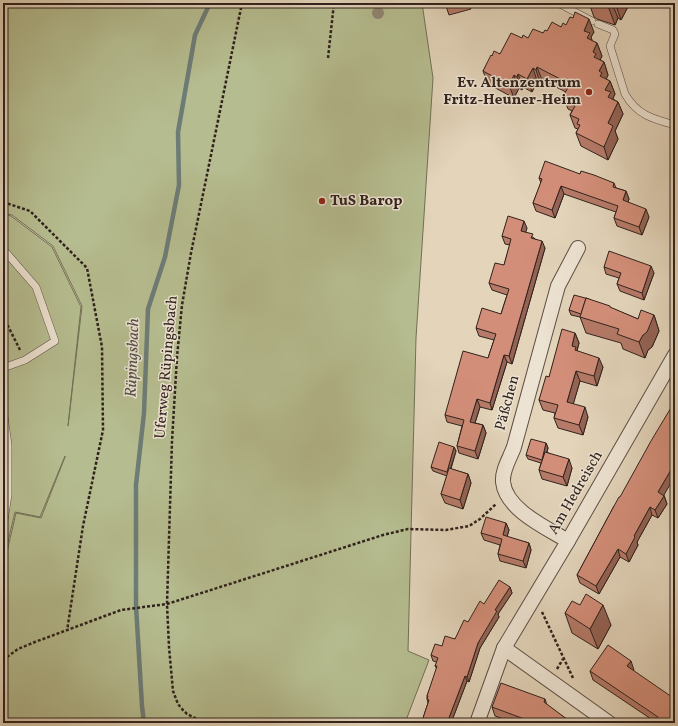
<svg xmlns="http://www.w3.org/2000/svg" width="678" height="726" viewBox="0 0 678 726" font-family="Vollkorn,serif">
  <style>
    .green { fill: #b5bc8f; stroke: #726f56 }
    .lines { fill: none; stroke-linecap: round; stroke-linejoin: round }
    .stream { stroke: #6d7c76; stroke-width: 4.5 }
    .lane-casing { stroke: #5d4e44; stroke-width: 8 }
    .street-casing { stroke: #5d4e44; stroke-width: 16 }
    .path { stroke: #30221d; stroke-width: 2.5; stroke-dasharray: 3 2; stroke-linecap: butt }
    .lane { stroke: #ede3d2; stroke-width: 7 }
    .street { stroke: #ede3d2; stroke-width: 14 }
    .tree { fill: #938774 }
    .wall { fill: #b57a68; stroke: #30221d }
    .shaded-wall { fill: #946355; stroke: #30221d }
    .building { fill: #d38e79; stroke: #30221d }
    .poi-dot { fill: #8f2418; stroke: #ede3d2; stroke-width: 1.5 }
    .labels { text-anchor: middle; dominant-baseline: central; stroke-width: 3; stroke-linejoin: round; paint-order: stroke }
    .poi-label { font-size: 15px; font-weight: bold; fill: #30221d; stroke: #ede3d2; text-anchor: end }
    .street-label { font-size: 15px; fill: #30221d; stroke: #ede3d2 }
    .water-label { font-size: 16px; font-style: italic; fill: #4e4f4a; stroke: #ede3d2 }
  </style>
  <rect width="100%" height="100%" fill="#e3d4ba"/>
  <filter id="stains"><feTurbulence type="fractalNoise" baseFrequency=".005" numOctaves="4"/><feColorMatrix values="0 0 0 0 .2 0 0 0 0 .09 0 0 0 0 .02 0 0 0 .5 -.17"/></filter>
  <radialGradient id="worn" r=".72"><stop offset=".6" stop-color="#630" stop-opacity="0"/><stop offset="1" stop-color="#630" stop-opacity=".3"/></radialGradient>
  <polygon class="green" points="3,3 422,3 433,78 416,338 408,651 429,660 405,723 3,723 3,569 16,513 41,518 65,457 65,456 40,517 15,512 3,563 3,214 11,216 52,247 81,307 68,426 82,306 53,246 12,215 3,213"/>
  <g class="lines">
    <polyline class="stream" points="144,723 142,706 136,606 136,485 144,413 148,309 165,257 179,185 178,132 195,35 210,3"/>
    <g class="lane-casing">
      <g id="lane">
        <polyline points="558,3 592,21"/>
        <path d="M598,24L613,30L615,34L610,46L625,94C637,115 653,119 675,125"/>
        <polyline points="3,249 36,287 55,341 25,360 3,368"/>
        <polyline points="3,409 8,445 8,495 3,527"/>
      </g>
    </g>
    <g class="street-casing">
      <g id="street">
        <path d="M568,541C547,528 506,510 503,482C502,470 510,458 514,447L558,286L578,248"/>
        <polyline points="504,648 609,723"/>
        <polyline points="477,723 504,648 568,541 675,355"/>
      </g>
    </g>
    <g class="path">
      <polyline points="328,58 334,3"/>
      <polyline points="3,202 30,211 87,268 102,347 103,430 83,526 67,631"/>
      <polyline points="3,316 20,350"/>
      <polyline points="542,612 573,678"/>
      <polyline points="3,660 18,649 35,642 121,610 167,604 383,535 408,529 446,530 469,526 480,519 496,504"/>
      <polyline points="557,669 563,659"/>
      <polyline points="205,723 187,714 182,709 178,704 173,691 169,647 167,604 172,441 177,357 182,305 191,253 242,3"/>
    </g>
    <use href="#lane" class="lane"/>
    <use href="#street" class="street"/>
  </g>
  <circle class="tree" cx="378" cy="13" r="6"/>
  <g class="wall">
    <polygon points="445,3 469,3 471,9 449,15"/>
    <polygon points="589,3 630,3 621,20 618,18 615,25 597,19 594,17"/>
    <polygon points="566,25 594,32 591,37 592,41 597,43 602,56 600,60 604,62 608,75 606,79 610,81 615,94 613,98 613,99 618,102 623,114 615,131 618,139 608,160 581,146 576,133 578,129 575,128 570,115 572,111 568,109 563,96 566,92 542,80 540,83 537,81 532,92 523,87 522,90 519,88 514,98 488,84 483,71 492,56 500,54 522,38 528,38 543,33"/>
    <polygon points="580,174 614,183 616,188 626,191 629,199 628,202 649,217 642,235 617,226 614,218 616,212 564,194 555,218 536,211 533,203 541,183 539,178"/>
    <polygon points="527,228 525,232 534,238 545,248 512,364 507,362 492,410 480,407 475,423 483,425 486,433 478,459 459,453 457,446 462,426 447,422 445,415 488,358 494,340 479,336 476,328 501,314 507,295 492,290 489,283 504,265 510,245 505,244 502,236"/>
    <polygon points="604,267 654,273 644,300 620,291 617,284 619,278 606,274"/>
    <polygon points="611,308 638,319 654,315 659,331 652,347 648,350 645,358 623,349 621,343 586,333 580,317 571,315 569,310"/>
    <polygon points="575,333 579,343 577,351 603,367 597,386 580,381 573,404 588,417 583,435 558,428 554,418 555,413 543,410 539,400 549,377"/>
    <polygon points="546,443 548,448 547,452 572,468 567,486 542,479 539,470 541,463 528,459 526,455"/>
    <polygon points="454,447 456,451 451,469 468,474 471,483 463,509 445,503 441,494 447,476 433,471 431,467"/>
    <polygon points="664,495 667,504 658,518 652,515 637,542 638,545 629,562 620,557 599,594 580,583 577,575 614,506"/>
    <polygon points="506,523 509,530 507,537 529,543 531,550 526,568 500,561 498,554 500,545 484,540 481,533"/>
    <polygon points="510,587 512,593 498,614 499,617 480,648 469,682 467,681 451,723 422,723 422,721 428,703 427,699 427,696 437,669 435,666 437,662 433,661 431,655 442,646 455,639 468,622 484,604"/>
    <polygon points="580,605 611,625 598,649 572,633 565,613"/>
    <polygon points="634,670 633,671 675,723 657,723 593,680 590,671"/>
    <polygon points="545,699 547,705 572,723 515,723 495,716 492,707"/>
  </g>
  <g class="shaded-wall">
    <polygon points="607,3 612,3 618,18 615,25"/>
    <polygon points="615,3 630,3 621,20"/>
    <polygon points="589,19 594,32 591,37 594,46 592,51 584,31"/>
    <polygon points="597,43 602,56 599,62 598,70 593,52"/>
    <polygon points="604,62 608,75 605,82 605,89 599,71"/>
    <polygon points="537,67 542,80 540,83 536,70"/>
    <polygon points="533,68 537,81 532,92 527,79"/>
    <polygon points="518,74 523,87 522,90 517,77"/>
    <polygon points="514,75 519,88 514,98 509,85"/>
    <polygon points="610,81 615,94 613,98 615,105 613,109 605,90"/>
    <polygon points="618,102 623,114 615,131 618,139 608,160 604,147 608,123"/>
    <polygon points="561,186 564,194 555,218 552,210"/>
    <polygon points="626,191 629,199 626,208 623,200"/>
    <polygon points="646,209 649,217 642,235 639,227"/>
    <polygon points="524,221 527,228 524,238 521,231"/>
    <polygon points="542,241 545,248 512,364 509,356"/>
    <polygon points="651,266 654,273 644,300 642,293"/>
    <polygon points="654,315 659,331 652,347 648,350 645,358 639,342"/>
    <polygon points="575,333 579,343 577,350 579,357 572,346"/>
    <polygon points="504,355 507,362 492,410 490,403"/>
    <polygon points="599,358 603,367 597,386 594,376"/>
    <polygon points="576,371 580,381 571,412 567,402"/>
    <polygon points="477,399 480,407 473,429 470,422"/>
    <polygon points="585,407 588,417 583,435 579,425"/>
    <polygon points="483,425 486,433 478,459 475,451"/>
    <polygon points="546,443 548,448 543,464 542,460"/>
    <polygon points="454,447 456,451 448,476 447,472"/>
    <polygon points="569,459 572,468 567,486 563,477"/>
    <polygon points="675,463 675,476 661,500 658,492"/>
    <polygon points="468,474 471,483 463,509 460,500"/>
    <polygon points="664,496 667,504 658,518 655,510"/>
    <polygon points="650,507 652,515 637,542 638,545 629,562 626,554 634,536"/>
    <polygon points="506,523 509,530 505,543 503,535"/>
    <polygon points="529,543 531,550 526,568 523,561"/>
    <polygon points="618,549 620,557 599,594 596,586"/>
    <polygon points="510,587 512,593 498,614 499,617 480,648 469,682 467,677 478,643 495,610"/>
    <polygon points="603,605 611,625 598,649 590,629"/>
    <polygon points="631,661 634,670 630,675 627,666"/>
    <polygon points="465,676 467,681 451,723 447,723"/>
  </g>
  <g class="building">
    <polygon points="445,3 460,3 446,7"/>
    <polygon points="575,12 589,19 584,31 590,33 587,38 597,43 593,52 596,54 594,57 604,62 599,71 602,73 600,76 610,81 605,90 611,92 608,97 618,102 608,123 613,126 604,147 576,133 580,125 577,124 579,119 570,115 575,106 571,104 573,101 563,96 569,86 565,84 566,82 537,67 536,70 533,68 527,79 518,74 517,77 514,75 509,85 483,71 491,55 492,56 494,51 500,54 511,33 522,38 523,35 528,38 533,29 543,33 545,30 547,31 552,22 561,27 563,23 566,25 570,17 573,18"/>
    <polygon points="545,161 580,174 581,171 594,175 614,183 613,187 626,191 623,200 646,209 639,227 614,218 618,206 561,186 552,210 533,203 542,179 539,178"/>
    <polygon points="508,216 524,221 521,231 533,234 531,238 542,241 509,356 504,355 490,403 477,399 470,422 483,425 475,451 457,446 464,420 445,415 463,351 488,358 496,334 476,328 482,308 501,314 509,289 489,283 495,263 504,265 511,239 502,236"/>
    <polygon points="609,251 651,266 642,293 617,284 621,273 604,267"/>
    <polygon points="574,295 589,299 586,298 581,314 569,310"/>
    <polygon points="586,298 610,306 610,307 638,319 641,310 654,315 647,332 643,335 639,342 617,334 619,329 580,317"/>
    <polygon points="562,329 575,333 572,346 576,347 575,350 599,358 594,376 576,371 567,402 585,407 579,425 554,418 558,405 539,400 546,376 549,377"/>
    <polygon points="675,401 675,463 658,492 664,496 655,510 650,507 634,536 635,537 626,554 618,549 596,586 577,575 614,506 619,497 620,497 651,441"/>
    <polygon points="531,439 546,443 542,460 526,455"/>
    <polygon points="439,442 454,447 447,472 431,467"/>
    <polygon points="545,452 569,459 563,477 539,470"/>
    <polygon points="449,468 468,474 460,500 441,494"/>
    <polygon points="486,517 506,523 503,535 529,543 523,561 498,554 502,539 481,533"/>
    <polygon points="499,580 510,587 495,610 497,611 478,643 467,677 465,676 447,723 427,723 422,721 429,700 427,699 428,696 427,696 437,666 435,666 438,658 431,655 435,644 442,646 445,636 455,639 464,620 468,622 480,601 484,604"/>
    <polygon points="586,594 603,605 590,629 565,613 572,601 580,605"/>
    <polygon points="608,645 631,661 627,666 672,697 674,695 675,696 675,723 662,723 657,719 658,717 590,671"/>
    <polygon points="501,683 545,699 544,702 572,723 535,723 492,707"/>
  </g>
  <g class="poi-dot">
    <circle cx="589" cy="92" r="4"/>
    <circle cx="322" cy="201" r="4"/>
  </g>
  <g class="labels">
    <g class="poi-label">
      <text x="581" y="83">Ev. Altenzentrum<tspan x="581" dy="17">Fritz-Heuner-Heim</tspan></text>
      <text x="330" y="201" text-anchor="start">TuS Barop</text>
    </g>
    <g class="street-label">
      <text transform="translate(167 367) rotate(-85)">Uferweg Rüpingsbach</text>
      <text transform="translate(508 403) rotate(-75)">Päßchen</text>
      <text transform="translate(576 493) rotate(-60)">Am Hedreisch</text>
    </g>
    <g class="water-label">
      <text transform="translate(133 358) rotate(-88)">Rüpingsbach</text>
    </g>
  </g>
  <rect width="678" height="726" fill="none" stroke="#e3d4ba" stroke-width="16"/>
  <rect x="4" y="4" width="670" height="718" fill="none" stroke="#30221d" stroke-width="2"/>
  <rect x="8" y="8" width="662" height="710" fill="none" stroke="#30221d"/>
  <rect width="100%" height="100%" filter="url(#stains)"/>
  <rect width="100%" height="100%" fill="url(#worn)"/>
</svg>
